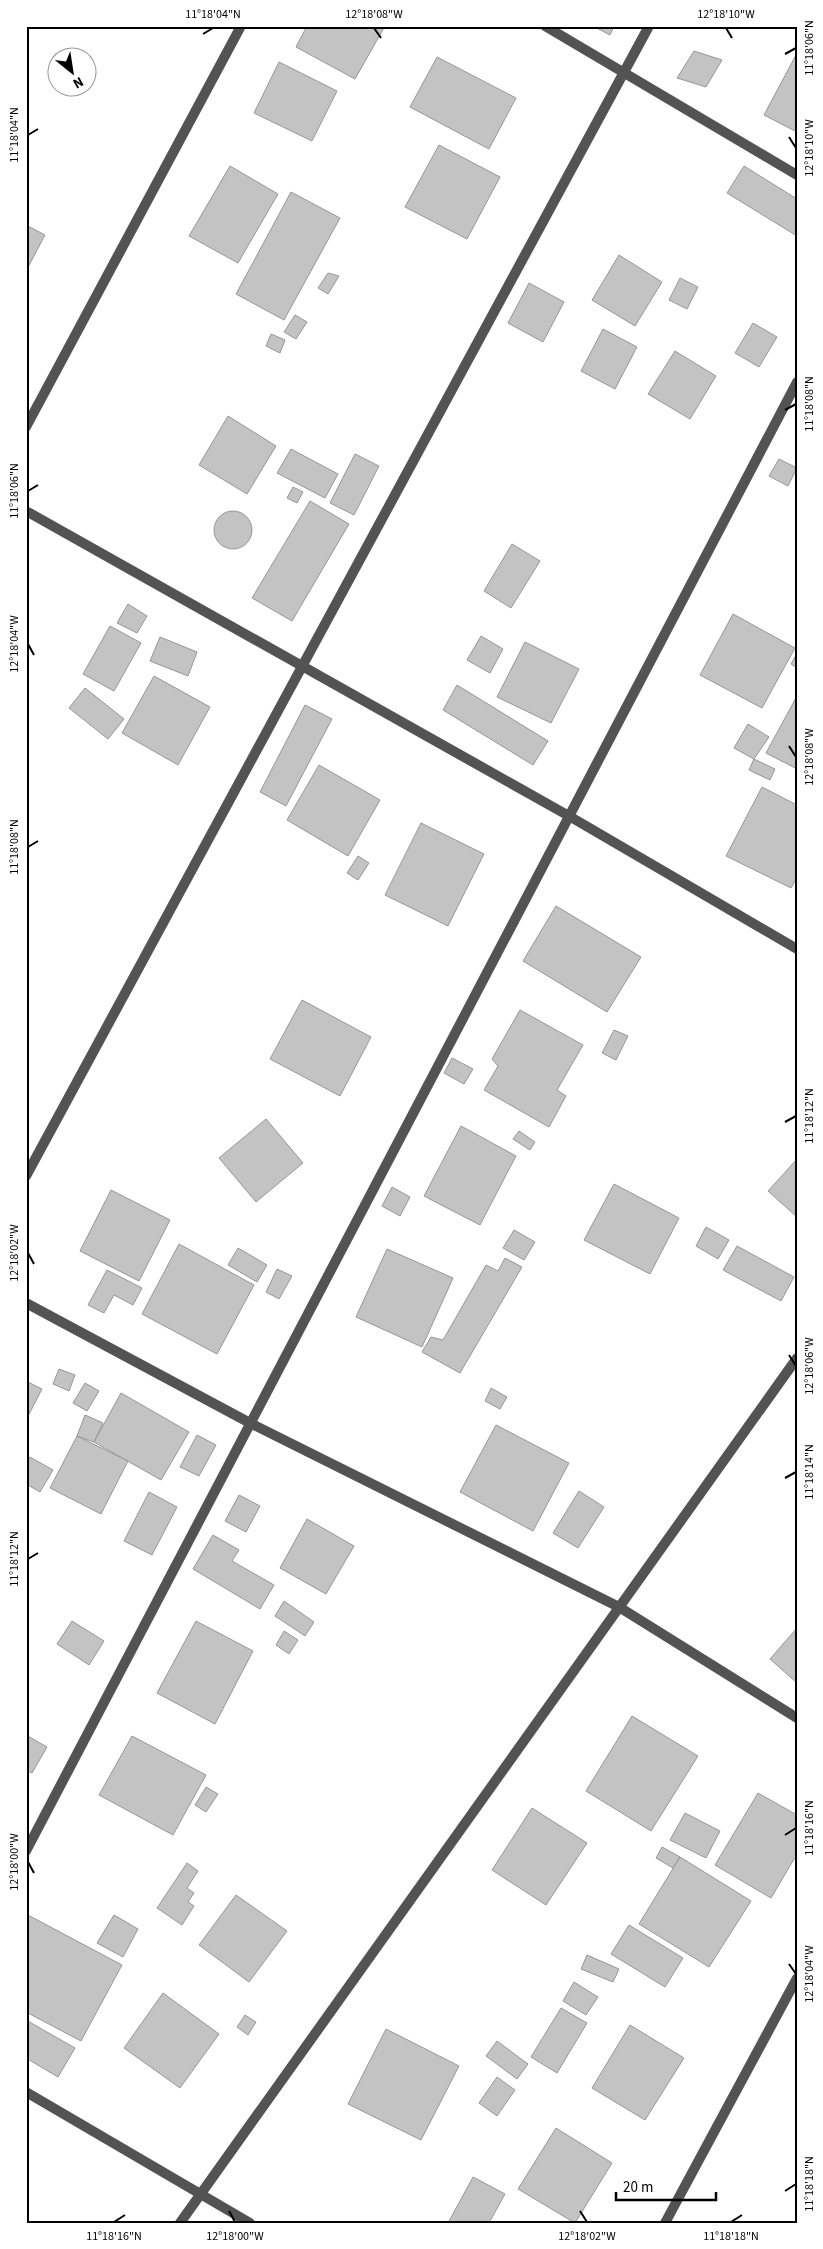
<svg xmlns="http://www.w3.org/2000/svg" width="823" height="2249" viewBox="0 0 823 2249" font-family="'Source Sans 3',sans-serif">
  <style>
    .building { fill: #c3c3c3; stroke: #979797 }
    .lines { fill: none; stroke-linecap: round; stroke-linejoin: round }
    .street { stroke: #535353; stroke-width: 10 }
    .ticks { fill: none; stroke: #000; stroke-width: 2 }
    .neatline { fill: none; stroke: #000; stroke-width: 2 }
    .ticks-label { font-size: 12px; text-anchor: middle; fill: #000 }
  </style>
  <rect width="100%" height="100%" fill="#fff"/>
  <g class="building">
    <polygon points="307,26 385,26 355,79 296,47"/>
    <polygon points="593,26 614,26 610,35"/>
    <polygon points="694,51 722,60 706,87 677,78"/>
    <polygon points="797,53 797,132 764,115"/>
    <polygon points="437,57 516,98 489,149 410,107"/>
    <polygon points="279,62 337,91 312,141 254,113"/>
    <polygon points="439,145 500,177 467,239 405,207"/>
    <polygon points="230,166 278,194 238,263 189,236"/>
    <polygon points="744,166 797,199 797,236 727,193"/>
    <polygon points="291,192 340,218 284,320 236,294"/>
    <polygon points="26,225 45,235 26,271"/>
    <polygon points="619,255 662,282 635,326 592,300"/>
    <polygon points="328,273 339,276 328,294 318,288"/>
    <polygon points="680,278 698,287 687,309 669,300"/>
    <polygon points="529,283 564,302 543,342 508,323"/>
    <polygon points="295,315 307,322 296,339 284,332"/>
    <polygon points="753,323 777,337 759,367 735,353"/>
    <polygon points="603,329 637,347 615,389 581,371"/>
    <polygon points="271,334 285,340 280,353 266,346"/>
    <polygon points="675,351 716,376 690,419 648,394"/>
    <polygon points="228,416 276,446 247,494 199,465"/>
    <polygon points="291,449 338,474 325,498 277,473"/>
    <polygon points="355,454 379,466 354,515 330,503"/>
    <polygon points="779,459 797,468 788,486 769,476"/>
    <polygon points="293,487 303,492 297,503 287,498"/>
    <polygon points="310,501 349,524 292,621 252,598"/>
    <circle cx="233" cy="530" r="19"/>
    <polygon points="512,544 540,561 511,608 484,591"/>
    <polygon points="128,604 147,616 137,633 117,623"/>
    <polygon points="733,614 795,648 762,708 700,675"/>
    <polygon points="110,626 141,643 114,691 83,674"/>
    <polygon points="481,636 503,649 490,673 467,660"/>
    <polygon points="160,637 197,652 188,676 150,661"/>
    <polygon points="525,642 579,669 551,723 497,697"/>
    <polygon points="797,653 797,668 791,664"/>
    <polygon points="154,676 210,707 178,765 122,733"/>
    <polygon points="457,685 548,741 533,765 443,710"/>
    <polygon points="85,688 124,719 108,739 69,708"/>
    <polygon points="797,696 797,769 766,753"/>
    <polygon points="305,705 332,719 286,806 260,792"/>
    <polygon points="748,724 769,737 754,759 734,748"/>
    <polygon points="754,759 775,769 770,780 749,770"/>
    <polygon points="319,765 380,800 348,856 287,820"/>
    <polygon points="762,787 797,805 797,877 791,888 726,856"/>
    <polygon points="421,823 484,854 448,926 385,895"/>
    <polygon points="358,856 369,863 358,880 347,873"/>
    <polygon points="556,906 641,957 607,1012 523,961"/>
    <polygon points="302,1000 371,1037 340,1096 270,1059"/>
    <polygon points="520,1010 583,1045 557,1090 566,1096 549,1127 484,1090 498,1066 492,1059"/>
    <polygon points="614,1030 628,1036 616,1060 602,1053"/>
    <polygon points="452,1058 473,1069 464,1084 444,1073"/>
    <polygon points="266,1119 303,1163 256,1202 219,1158"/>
    <polygon points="461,1126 516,1156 480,1225 424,1196"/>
    <polygon points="519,1131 535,1142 530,1150 513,1139"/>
    <polygon points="797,1159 797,1217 768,1191"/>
    <polygon points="614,1184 679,1218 650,1274 584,1240"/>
    <polygon points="392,1187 410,1197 400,1216 382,1206"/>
    <polygon points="111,1190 170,1220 139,1281 80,1251"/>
    <polygon points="706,1227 729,1240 718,1259 696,1246"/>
    <polygon points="514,1230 535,1242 524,1260 503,1248"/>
    <polygon points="179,1244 254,1285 217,1354 142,1314"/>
    <polygon points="737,1246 794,1277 781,1301 723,1270"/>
    <polygon points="238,1248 267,1265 257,1282 228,1265"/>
    <polygon points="387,1249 453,1278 422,1347 356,1317"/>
    <polygon points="505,1258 522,1267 460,1373 422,1352 431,1337 443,1340 486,1265 498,1271"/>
    <polygon points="277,1269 292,1276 279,1299 266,1292"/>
    <polygon points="107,1270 142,1288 133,1305 114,1295 104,1313 88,1305"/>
    <polygon points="59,1369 75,1375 69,1391 53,1384"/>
    <polygon points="26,1381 42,1389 27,1418 26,1418"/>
    <polygon points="85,1383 99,1391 87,1411 73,1403"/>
    <polygon points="491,1388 507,1397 500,1409 485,1401"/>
    <polygon points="121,1393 189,1432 161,1480 94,1442"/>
    <polygon points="85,1415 103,1423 94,1442 77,1436"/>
    <polygon points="496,1425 569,1463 533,1531 460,1492"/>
    <polygon points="197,1435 216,1445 199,1476 180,1467"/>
    <polygon points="77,1436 128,1461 101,1514 50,1488"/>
    <polygon points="30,1457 53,1470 40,1492 26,1484 26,1464"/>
    <polygon points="579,1491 604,1507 578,1548 553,1533"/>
    <polygon points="149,1492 177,1507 152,1555 124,1541"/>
    <polygon points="239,1495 260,1506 246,1532 225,1521"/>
    <polygon points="307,1519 354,1546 326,1594 280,1568"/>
    <polygon points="213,1535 239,1550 232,1561 274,1585 260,1609 193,1569"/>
    <polygon points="284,1601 314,1622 305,1636 275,1616"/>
    <polygon points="72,1621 104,1641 89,1665 57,1644"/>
    <polygon points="196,1621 253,1651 215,1724 157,1693"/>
    <polygon points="797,1628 797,1683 770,1659"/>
    <polygon points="284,1631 298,1640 289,1654 276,1645"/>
    <polygon points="632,1716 698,1756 651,1831 586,1791"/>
    <polygon points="26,1735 47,1747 32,1773 26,1770"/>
    <polygon points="132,1736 206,1775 173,1835 99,1795"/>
    <polygon points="206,1787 218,1794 206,1812 195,1805"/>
    <polygon points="758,1793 797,1815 797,1854 771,1898 715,1865"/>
    <polygon points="532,1808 587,1843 546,1905 492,1870"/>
    <polygon points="685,1813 720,1831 706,1858 670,1840"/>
    <polygon points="662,1847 680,1857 673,1868 656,1858"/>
    <polygon points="680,1857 751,1901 709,1967 639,1924"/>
    <polygon points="187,1863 198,1871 187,1888 194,1893 188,1902 194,1906 182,1925 157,1908"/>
    <polygon points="236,1895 287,1931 249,1982 199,1945"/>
    <polygon points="26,1914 122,1965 81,2041 26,2012"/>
    <polygon points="114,1915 138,1929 123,1957 97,1943"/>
    <polygon points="629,1925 683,1958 665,1987 611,1954"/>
    <polygon points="587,1955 619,1969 613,1982 581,1969"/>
    <polygon points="574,1982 598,1997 586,2015 563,2001"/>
    <polygon points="163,1993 219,2034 180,2088 124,2048"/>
    <polygon points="561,2008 587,2023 557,2073 531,2057"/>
    <polygon points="245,2015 256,2022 248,2035 237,2027"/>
    <polygon points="26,2020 75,2048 58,2077 26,2058"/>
    <polygon points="630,2025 684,2058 645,2120 592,2088"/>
    <polygon points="386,2029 459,2066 421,2140 348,2104"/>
    <polygon points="497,2041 528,2064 517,2079 486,2056"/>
    <polygon points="497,2077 515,2090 497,2116 479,2103"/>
    <polygon points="556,2128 612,2163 575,2223 518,2189"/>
    <polygon points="473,2177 505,2194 489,2223 448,2223"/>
  </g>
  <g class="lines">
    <g class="street">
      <polyline points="545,26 797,175"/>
      <polyline points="26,427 241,26"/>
      <polyline points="26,511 569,816 797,949"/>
      <polyline points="26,1176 649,26"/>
      <polyline points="26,1303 250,1423 619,1607 797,1718"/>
      <polyline points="26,1851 797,382"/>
      <polyline points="26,2092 250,2223"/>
      <polyline points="180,2223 797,1358"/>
      <polyline points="665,2223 797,1978"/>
    </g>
  </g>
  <path class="ticks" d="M374,28L381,38M726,28L732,38M203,34L213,28M785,54L796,48M28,135L38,129M789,137L796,148M785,410L796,404M28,491L38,485M28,644L34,655M789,746L796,757M28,847L38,841M785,1122L796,1116M28,1253L34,1264M789,1355L796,1366M785,1478L796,1472M28,1559L38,1553M785,1835L796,1828M28,1862L34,1873M789,1964L796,1974M785,2191L796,2184M229,2211L235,2222M580,2211L587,2222M114,2222L125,2215M731,2222L742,2215"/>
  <rect width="823" height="2249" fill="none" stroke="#ffffff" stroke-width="55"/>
  <g transform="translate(72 72) rotate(150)"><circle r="24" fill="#ffffff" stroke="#999999"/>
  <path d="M0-4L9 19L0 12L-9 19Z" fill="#000000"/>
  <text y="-8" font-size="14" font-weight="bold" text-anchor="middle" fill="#000000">N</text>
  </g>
  <path d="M616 2192v8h100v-8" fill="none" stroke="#000000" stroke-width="2.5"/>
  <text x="623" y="2192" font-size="15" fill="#000000" stroke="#ffffff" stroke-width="4" paint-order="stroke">20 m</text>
  <rect x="28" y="28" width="768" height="2194" class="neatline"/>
  <g class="ticks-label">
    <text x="213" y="18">11°18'04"N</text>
    <text x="374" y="18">12°18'08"W</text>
    <text x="726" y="18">12°18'10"W</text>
    <text transform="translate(809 48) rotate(-90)" y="4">11°18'06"N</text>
    <text transform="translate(14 135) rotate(-90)" y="4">11°18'04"N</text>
    <text transform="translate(809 148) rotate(-90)" y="4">12°18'10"W</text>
    <text transform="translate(809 404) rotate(-90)" y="4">11°18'08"N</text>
    <text transform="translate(14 491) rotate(-90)" y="4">11°18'06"N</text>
    <text transform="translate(14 644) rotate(-90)" y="4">12°18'04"W</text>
    <text transform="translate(809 757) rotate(-90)" y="4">12°18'08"W</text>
    <text transform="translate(14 847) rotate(-90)" y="4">11°18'08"N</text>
    <text transform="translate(809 1116) rotate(-90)" y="4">11°18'12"N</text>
    <text transform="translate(14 1253) rotate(-90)" y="4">12°18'02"W</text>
    <text transform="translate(809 1366) rotate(-90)" y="4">12°18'06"W</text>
    <text transform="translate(809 1472) rotate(-90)" y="4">11°18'14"N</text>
    <text transform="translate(14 1559) rotate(-90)" y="4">11°18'12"N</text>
    <text transform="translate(809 1828) rotate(-90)" y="4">11°18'16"N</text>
    <text transform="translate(14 1862) rotate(-90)" y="4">12°18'00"W</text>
    <text transform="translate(809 1974) rotate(-90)" y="4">12°18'04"W</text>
    <text transform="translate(809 2184) rotate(-90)" y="4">11°18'18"N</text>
    <text x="114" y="2240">11°18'16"N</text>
    <text x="235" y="2240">12°18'00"W</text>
    <text x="587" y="2240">12°18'02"W</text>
    <text x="731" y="2240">11°18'18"N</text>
  </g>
</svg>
